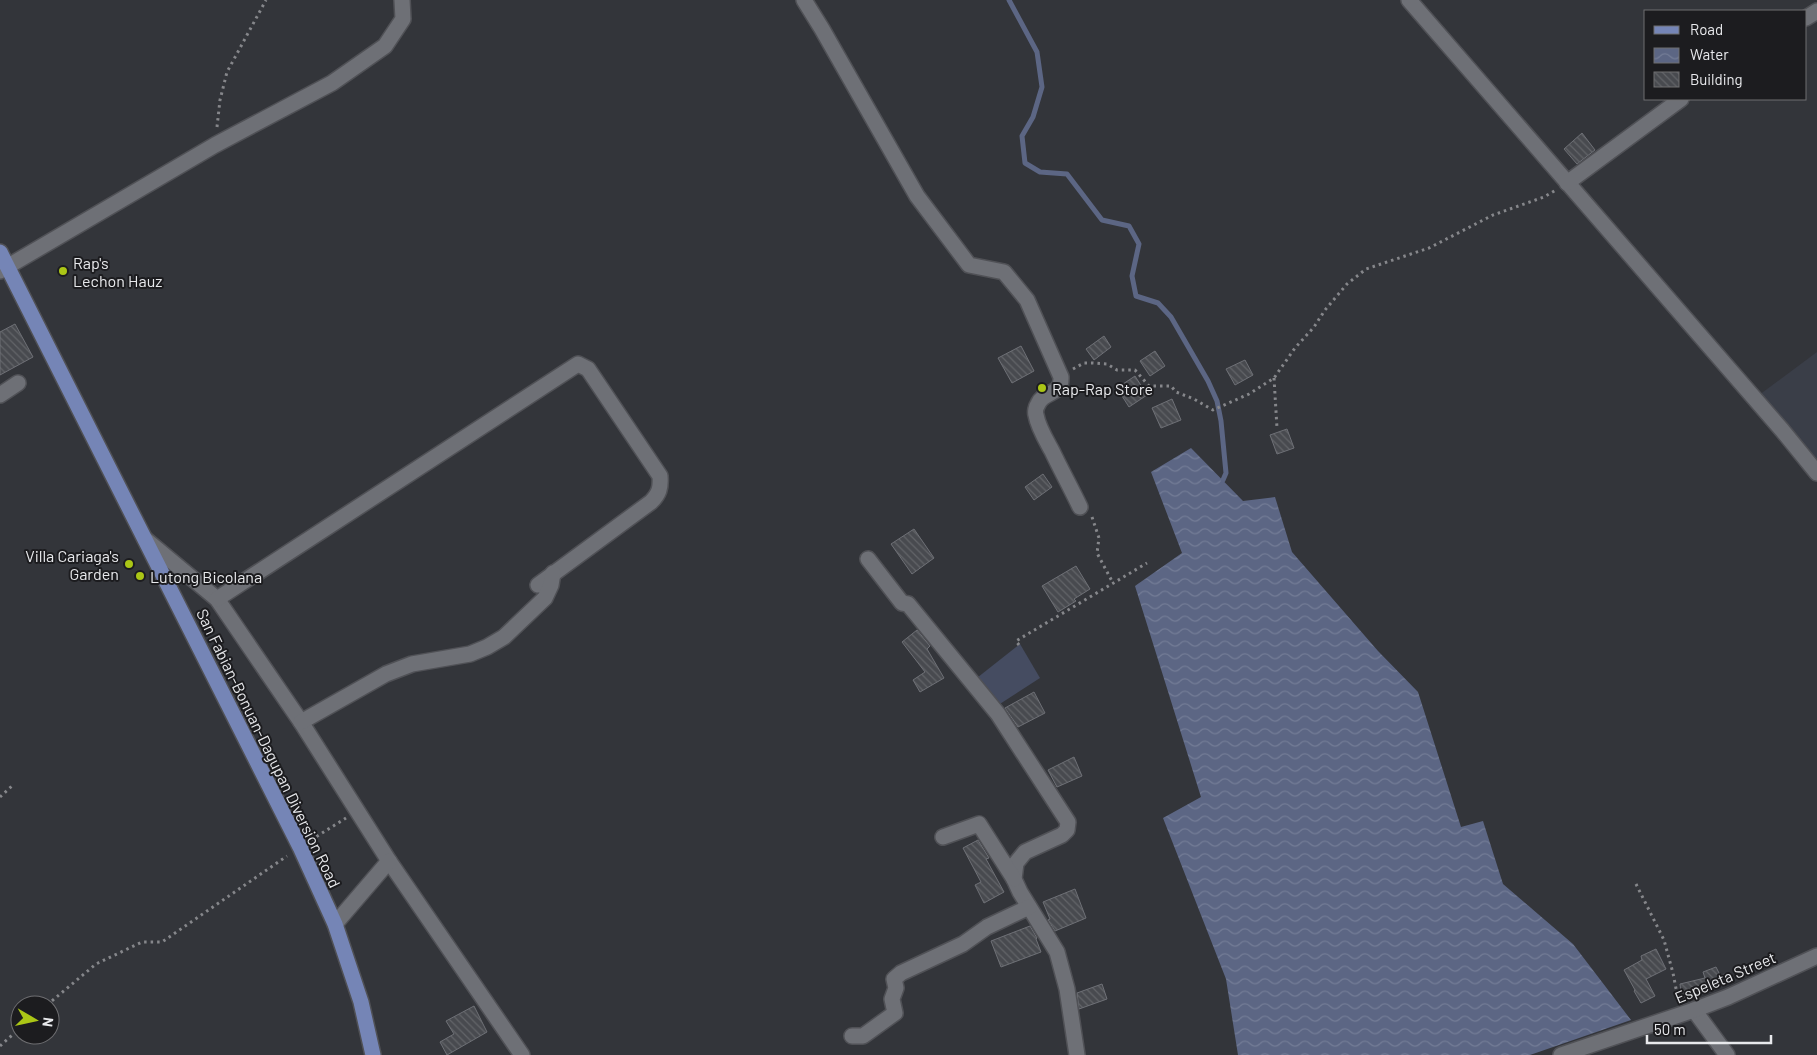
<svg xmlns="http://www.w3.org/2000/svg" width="1817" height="1055" viewBox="0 0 1817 1055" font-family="Barlow,sans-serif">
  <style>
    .built { fill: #3a3e48 }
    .pitch { fill: #454c61 }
    .water { fill: url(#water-waves) }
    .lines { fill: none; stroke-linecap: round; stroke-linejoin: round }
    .stream { stroke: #5c6684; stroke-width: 5 }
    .building { fill: url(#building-back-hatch); stroke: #6e7076 }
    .minor-casing { stroke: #505156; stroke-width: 18 }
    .major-casing { stroke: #505156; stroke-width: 18 }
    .path { stroke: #86878b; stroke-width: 3; stroke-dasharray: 2.5 4; stroke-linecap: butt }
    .minor { stroke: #6e7076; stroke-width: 15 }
    .major { stroke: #7585b6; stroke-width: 15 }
    .poi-dot { fill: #abc616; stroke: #1c1c1f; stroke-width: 2 }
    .labels { text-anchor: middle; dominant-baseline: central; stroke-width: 4; stroke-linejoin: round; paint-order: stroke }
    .poi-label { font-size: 16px; fill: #e8e9ec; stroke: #1c1c1f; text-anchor: start }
    .street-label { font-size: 16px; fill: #e8e9ec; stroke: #1c1c1f }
  </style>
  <defs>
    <pattern id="water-waves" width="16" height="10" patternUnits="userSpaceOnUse" patternTransform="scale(1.25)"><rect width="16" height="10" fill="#5c6684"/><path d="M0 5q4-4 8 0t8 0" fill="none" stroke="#737c96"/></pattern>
    <pattern id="building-back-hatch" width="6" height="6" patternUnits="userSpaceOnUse" patternTransform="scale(1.25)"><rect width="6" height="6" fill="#484a4f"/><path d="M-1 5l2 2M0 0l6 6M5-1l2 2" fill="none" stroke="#626468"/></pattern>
  </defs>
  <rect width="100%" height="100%" fill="#33353a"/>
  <polygon class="built" points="1817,352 1817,465 1759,395"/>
  <polygon class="pitch" points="1020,644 1040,678 989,711 968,685"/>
  <polygon class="water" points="1191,448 1243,501 1275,497 1292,552 1378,651 1418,692 1461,827 1483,821 1503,884 1573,944 1631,1020 1530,1055 1238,1055 1226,979 1163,818 1201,797 1135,586 1182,553 1151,472"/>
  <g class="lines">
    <polyline class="stream" points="1009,0 1037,52 1042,87 1033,117 1022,136 1025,163 1040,172 1067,174 1102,220 1129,226 1139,244 1132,276 1136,296 1158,303 1171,317 1208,381 1217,401 1221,421 1226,473 1223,480"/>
  </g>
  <g class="building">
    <polygon points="1582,133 1595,150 1577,164 1564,149"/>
    <polygon points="15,324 33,357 0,375 0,332"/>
    <polygon points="1104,336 1111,347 1094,360 1086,349"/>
    <polygon points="1021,346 1034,371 1012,383 998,358"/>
    <polygon points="1155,351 1165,366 1150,376 1140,361"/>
    <polygon points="1245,360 1253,375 1235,385 1226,369"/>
    <polygon points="1135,376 1147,395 1129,407 1117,388"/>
    <polygon points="1172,399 1181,420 1161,428 1152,408"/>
    <polygon points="1287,429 1294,448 1277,454 1270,435"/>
    <polygon points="1043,474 1052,487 1034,500 1025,487"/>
    <polygon points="914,529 934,558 912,574 891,544"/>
    <polygon points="1076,566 1090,589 1074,599 1076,601 1058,612 1042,586"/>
    <polygon points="917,630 930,646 927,649 944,678 920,692 913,680 925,672 902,642"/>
    <polygon points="1034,692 1045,713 1018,727 1005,708"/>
    <polygon points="1074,757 1082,776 1057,787 1048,770"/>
    <polygon points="978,840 989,858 986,859 1004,892 984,903 975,885 981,882 963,848"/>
    <polygon points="1075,889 1086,918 1055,931 1048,920 1050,919 1043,902"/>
    <polygon points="1030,926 1037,938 1036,939 1041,952 1001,967 991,941"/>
    <polygon points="1656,949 1666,969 1646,979 1655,996 1641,1003 1634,991 1635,990 1624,970 1642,960 1641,956"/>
    <polygon points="1716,967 1720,975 1731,973 1733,980 1710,990 1710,989 1682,1000 1680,984 1705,978 1703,972"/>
    <polygon points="1102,984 1107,999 1079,1009 1077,993"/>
    <polygon points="474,1006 487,1032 447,1055 440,1042 454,1034 446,1021"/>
  </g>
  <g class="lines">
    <g class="minor-casing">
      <g id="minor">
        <path d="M804,0L822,29L917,196L969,265L1004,272L1027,300L1061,377C1062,396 1044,390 1038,404C1036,407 1035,412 1036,415C1038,427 1046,440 1052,451C1061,470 1071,488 1080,507"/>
        <polyline points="1409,0 1782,430 1817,473"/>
        <polyline points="1806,18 1817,11"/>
        <polyline points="1567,183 1681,99"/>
        <polyline points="0,271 215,145 332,83 385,46 403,19 402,0"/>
        <polyline points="0,395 18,383"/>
        <polyline points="145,539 217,599 301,722 389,861 522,1055"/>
        <polyline points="868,559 902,603 908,604 998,714 1068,822 1067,830 1062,835 1025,852 1016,863 1014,879 1020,892 1057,952 1067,989 1077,1055"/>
        <path d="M217,599L578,364L588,369L660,476C661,488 659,494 651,502L538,585"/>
        <polyline points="301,722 386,674 412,664 470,654 487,647 504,637 545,598 551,585 553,573"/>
        <polyline points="943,837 979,824 1014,879"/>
        <polyline points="335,924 389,861"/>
        <polyline points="1694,1010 1727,1055"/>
        <polyline points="852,1036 863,1036 895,1013 892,999 896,988 894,979 901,973 963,944 987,927 1029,907"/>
        <polyline points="1561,1055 1694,1010 1728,997 1817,956"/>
      </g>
    </g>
    <g class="major-casing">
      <polyline id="major" points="0,252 300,847 335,924 361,1002 373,1055"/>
    </g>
    <g class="path">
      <polyline points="217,127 220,100 227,72 266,0"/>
      <polyline points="1073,369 1084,363 1093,363 1107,364 1117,370 1135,370 1149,386 1171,386 1176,392 1194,399 1213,410 1249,394 1274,378 1295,348 1314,327 1325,310 1347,284 1366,269 1429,248 1493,215 1544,197 1556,190"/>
      <polyline points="1274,378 1277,428"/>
      <polyline points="1092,517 1099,538 1097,553 1113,583"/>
      <polyline points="1019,645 1016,641 1147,563"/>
      <polyline points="0,797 13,785"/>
      <polyline points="311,840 346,818"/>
      <polyline points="1636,884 1664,940 1673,973 1678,999"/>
      <polyline points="47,1005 96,964 142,942 162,942 287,856"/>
      <polyline points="0,1046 20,1028"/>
    </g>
    <use href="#minor" class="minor"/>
    <use href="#major" class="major"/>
  </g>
  <g class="poi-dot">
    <circle cx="63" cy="271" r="5"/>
    <circle cx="1042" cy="388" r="5"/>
    <circle cx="129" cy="564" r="5"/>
    <circle cx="140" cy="576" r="5"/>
  </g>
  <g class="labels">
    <g class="poi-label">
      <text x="73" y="262">Rap's<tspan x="73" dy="18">Lechon Hauz</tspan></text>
      <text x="1052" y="388">Rap-Rap Store</text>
      <text x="119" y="555" text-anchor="end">Villa Cariaga's<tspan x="119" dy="18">Garden</tspan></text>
      <text x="150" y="576">Lutong Bicolana</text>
    </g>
    <g class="street-label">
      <text transform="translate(269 748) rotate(64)">San Fabian-Bonuan-Dagupan Diversion Road</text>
      <text transform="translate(1725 977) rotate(-23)">Espeleta Street</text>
    </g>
  </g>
  <rect x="1644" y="10" width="162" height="90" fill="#1c1c1f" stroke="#6e6e71"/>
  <rect x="1654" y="26" width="25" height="8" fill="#7585b6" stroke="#6e6e71"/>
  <text x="1690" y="35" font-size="15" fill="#e8e9ec">Road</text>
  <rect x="1654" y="48" width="25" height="15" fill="url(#water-waves)" stroke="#6e6e71"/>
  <text x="1690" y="60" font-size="15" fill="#e8e9ec">Water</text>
  <rect x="1654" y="72" width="25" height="15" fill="url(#building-back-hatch)" stroke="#6e6e71"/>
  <text x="1690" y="85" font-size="15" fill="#e8e9ec">Building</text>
  <g transform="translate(35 1020) rotate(99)"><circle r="24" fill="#1c1c1f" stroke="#6e6e71"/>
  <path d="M0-4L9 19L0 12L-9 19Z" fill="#abc616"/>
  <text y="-8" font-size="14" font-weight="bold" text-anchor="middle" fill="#e8e9ec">N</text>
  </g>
  <path d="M1647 1035v8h124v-8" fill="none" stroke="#e8e9ec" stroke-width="2.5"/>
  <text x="1654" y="1035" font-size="15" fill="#e8e9ec" stroke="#1c1c1f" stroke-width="4" paint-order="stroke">50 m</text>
</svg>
